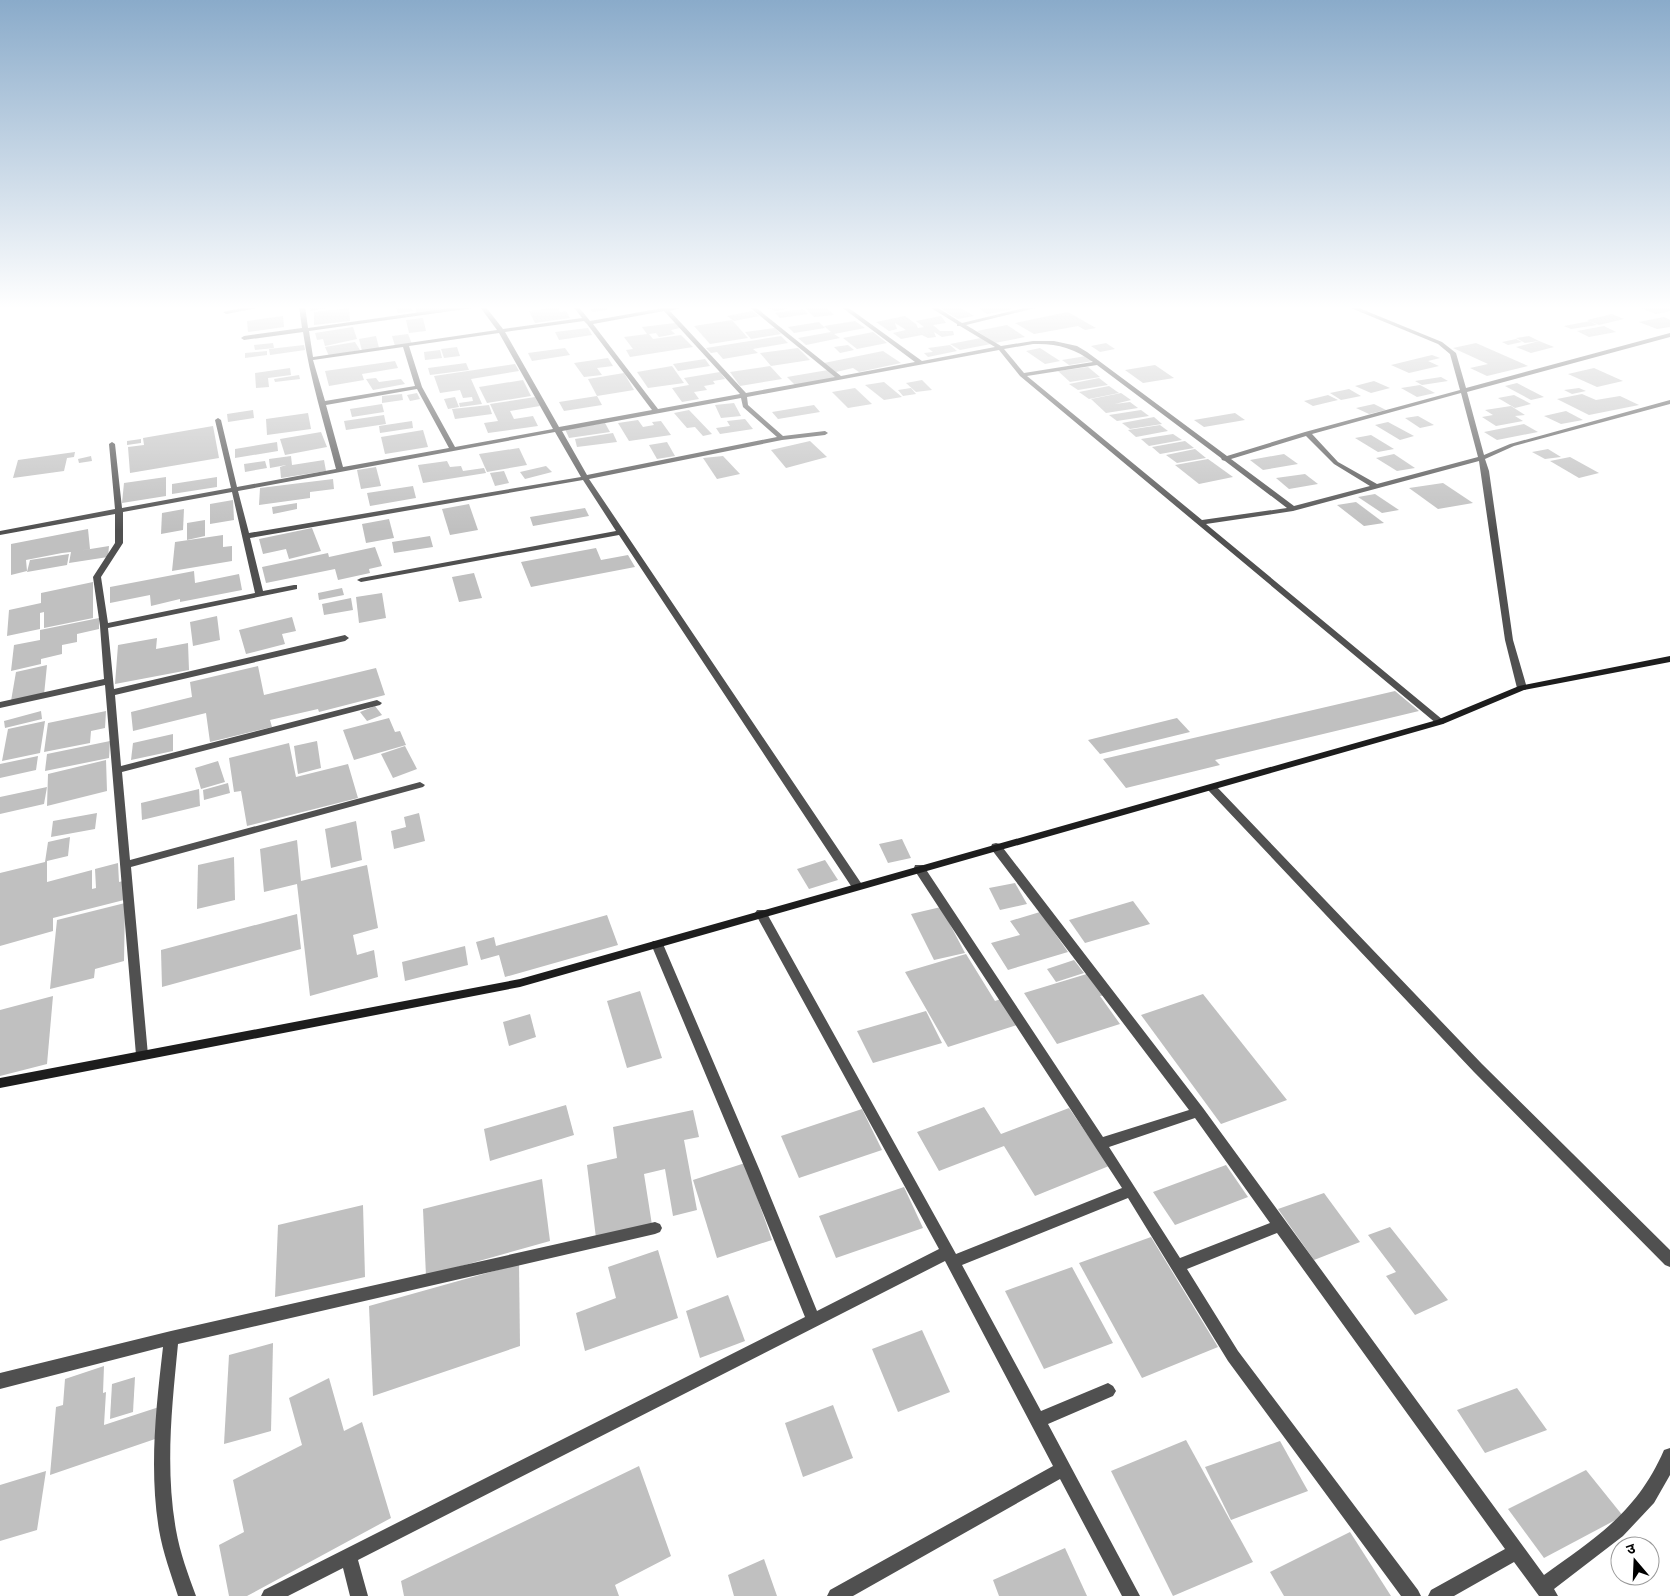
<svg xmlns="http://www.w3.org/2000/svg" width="1670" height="1596" viewBox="0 0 1670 1596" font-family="Figtree,'Noto Sans Devanagari',sans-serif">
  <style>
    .building { fill: #c0c0c0 }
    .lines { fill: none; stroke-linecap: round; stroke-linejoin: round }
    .street { fill: #505050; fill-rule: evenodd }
    .secondary { fill: #1d1d1d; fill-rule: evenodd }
  </style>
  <rect width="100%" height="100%" fill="#fff"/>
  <g class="building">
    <polygon points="339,306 311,311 310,307 312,306"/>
    <polygon points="395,306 411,306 413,311 398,313"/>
    <polygon points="414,306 441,306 443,310 417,313"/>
    <polygon points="762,306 785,306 788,309 775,311"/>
    <polygon points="803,306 825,306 834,315 814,317"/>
    <polygon points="949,306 958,306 974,316 958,319 940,308"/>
    <polygon points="975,306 1008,306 1013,309 987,314"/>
    <polygon points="1666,306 1670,308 1670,311 1656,314 1637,307"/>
    <polygon points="558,307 560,312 566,311 570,318 535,323 529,311"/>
    <polygon points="605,307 608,310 592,312 590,309"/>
    <polygon points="349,308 350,321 314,325 314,312"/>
    <polygon points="803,309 808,314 780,318 775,313"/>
    <polygon points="752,311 759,316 734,321 727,316"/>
    <polygon points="1068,312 1096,328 1085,330 1078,326 1034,334 1015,323"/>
    <polygon points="1612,314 1624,319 1599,325 1587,320"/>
    <polygon points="283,316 284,327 248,332 247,321"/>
    <polygon points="905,316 916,324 918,328 924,327 916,321 941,316 946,323 933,325 940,331 953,331 954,335 942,337 934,332 936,337 928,338 922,335 901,339 893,333 906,330 895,323 897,329 889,331 876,322"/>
    <polygon points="1664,317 1670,320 1670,327 1657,329 1639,322"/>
    <polygon points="423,318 426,331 409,333 406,320"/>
    <polygon points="732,320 748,338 710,344 694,326"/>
    <polygon points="855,321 865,328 834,334 840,338 806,345 798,338 831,332 824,326"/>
    <polygon points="1590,321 1597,325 1571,329 1564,326"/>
    <polygon points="819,322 825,328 794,333 788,327"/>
    <polygon points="675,323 680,328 671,330 675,334 659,337 656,333 649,334 653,339 681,335 693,347 630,357 626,350 633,349 624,337 647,334 642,327"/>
    <polygon points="1007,325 1025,337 995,343 977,331"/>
    <polygon points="1604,326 1616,332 1589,337 1577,331"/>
    <polygon points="353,327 357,339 325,346 323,339 317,340 315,333"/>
    <polygon points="588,328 592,335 559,340 555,332"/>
    <polygon points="775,328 781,334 751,339 745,332"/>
    <polygon points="873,332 887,343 857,349 843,338"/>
    <polygon points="408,334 412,344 395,346 392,336"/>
    <polygon points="376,336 379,348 362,351 359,339"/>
    <polygon points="781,336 788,343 753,349 758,353 723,359 717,352 711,353 706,348"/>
    <polygon points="1529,336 1539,341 1525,343 1516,338"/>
    <polygon points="981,338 991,344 960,350 950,344"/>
    <polygon points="1516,339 1522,342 1508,345 1502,342"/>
    <polygon points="1539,341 1554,347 1531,353 1516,347"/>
    <polygon points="355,342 360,350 329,356 325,347"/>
    <polygon points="273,343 274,348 255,350 254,345"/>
    <polygon points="1106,343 1115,349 1100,352 1091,346"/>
    <polygon points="1476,343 1528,366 1487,376 1470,368 1488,364 1453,348"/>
    <polygon points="304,345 305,350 270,355 269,349"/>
    <polygon points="848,345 854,350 840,353 834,347"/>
    <polygon points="950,345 957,351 928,357 924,353 933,352 928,348"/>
    <polygon points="457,347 460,356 444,358 441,349"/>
    <polygon points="565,348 570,355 532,361 528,353"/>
    <polygon points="798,348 810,360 771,366 760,353"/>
    <polygon points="1040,348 1060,361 1045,364 1026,351"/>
    <polygon points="440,350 442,358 425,360 424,352"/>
    <polygon points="267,351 267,355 245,358 245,353"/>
    <polygon points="883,351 901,363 859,372 853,368 836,372 824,363"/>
    <polygon points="1432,355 1440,358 1428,361 1439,366 1409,373 1391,365"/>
    <polygon points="1086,356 1093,361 1069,365 1062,360"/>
    <polygon points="608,358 613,366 597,368 602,375 584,377 574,363"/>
    <polygon points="705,359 710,366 678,371 673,364"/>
    <polygon points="395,361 398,368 362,374 364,380 329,386 325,371"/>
    <polygon points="466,363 469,370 430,375 428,368"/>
    <polygon points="515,364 519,371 471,379 482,404 460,407 459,403 473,401 472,397 463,398 460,390 440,393 434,376"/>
    <polygon points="1155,365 1174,378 1143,383 1125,370"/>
    <polygon points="672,366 684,383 648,388 637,372"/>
    <polygon points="770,366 782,379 740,386 730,372"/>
    <polygon points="1088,367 1100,377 1070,382 1058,371"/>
    <polygon points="290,368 291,375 268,378 269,387 256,388 255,373"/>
    <polygon points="1594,368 1623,381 1597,387 1568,374"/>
    <polygon points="828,370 837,377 795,385 787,377"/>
    <polygon points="720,372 725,379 713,381 715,384 704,386 707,390 694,392 699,399 682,402 672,388 689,385 684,378"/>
    <polygon points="624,373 634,390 597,396 588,379"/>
    <polygon points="299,375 300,379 275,382 274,379"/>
    <polygon points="1441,377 1448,381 1422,385 1415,381"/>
    <polygon points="376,378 379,382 401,379 405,384 373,390 366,379"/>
    <polygon points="1099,378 1108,385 1078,390 1069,384"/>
    <polygon points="523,380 531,396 487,403 479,387"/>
    <polygon points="922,380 932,390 916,392 906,383"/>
    <polygon points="1374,381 1390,388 1371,393 1355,386"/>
    <polygon points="884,382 902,397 884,400 865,385"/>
    <polygon points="1517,383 1544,397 1531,400 1505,386"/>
    <polygon points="1420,385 1435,393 1417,397 1401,388"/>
    <polygon points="1109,386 1119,393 1089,399 1079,392"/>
    <polygon points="855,388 872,404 848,408 832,392"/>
    <polygon points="911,388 916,394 903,396 898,390"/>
    <polygon points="1579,388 1586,391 1572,394 1564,390"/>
    <polygon points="1349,389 1361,396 1341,400 1330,393"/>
    <polygon points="417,393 420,399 410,401 407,395"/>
    <polygon points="1121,393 1131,400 1115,404 1130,402 1138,408 1106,413 1091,399"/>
    <polygon points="402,394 403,400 382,403 382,396"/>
    <polygon points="1582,394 1596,400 1620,396 1639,405 1589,415 1557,399"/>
    <polygon points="1328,395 1338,400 1313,406 1304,401"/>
    <polygon points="1514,395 1531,404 1515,408 1498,398"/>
    <polygon points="597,396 602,405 564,411 559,402"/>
    <polygon points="455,397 459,407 448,409 444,399"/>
    <polygon points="535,397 540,406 510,411 514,419 533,416 538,426 488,433 484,423 498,421 490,404"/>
    <polygon points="734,403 741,416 721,418 715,405"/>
    <polygon points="382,404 384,412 352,417 350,409"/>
    <polygon points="1374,404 1386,410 1369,414 1356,408"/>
    <polygon points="489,405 492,414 455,419 452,409"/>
    <polygon points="814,405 820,412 778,419 772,412"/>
    <polygon points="1511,406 1525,415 1515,416 1523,421 1496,426 1482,417 1493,415 1485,410"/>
    <polygon points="253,410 254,418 228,422 227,414"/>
    <polygon points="689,410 712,434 703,436 695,427 687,428 674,413"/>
    <polygon points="1141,410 1149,416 1117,421 1109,415"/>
    <polygon points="1566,411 1583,420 1561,424 1544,416"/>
    <polygon points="308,413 311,429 267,435 266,419"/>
    <polygon points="1235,413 1245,420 1204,427 1194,420"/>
    <polygon points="384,415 386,424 346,430 344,421"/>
    <polygon points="1418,416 1434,425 1420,428 1405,418"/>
    <polygon points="1154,417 1162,424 1130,429 1122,423"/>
    <polygon points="745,419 753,429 720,434 716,428 730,426 727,421"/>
    <polygon points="638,420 643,427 654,425 652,422 661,421 671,435 629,441 618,423"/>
    <polygon points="412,421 413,428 380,433 379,426"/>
    <polygon points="1388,422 1414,436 1400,440 1375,425"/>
    <polygon points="605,423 610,432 569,438 565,429"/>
    <polygon points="1524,424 1538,432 1497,440 1484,432"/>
    <polygon points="1160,425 1168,431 1136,437 1128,430"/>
    <polygon points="213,426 219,458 130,473 128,447 144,445 143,438"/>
    <polygon points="423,430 428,447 385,454 381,437"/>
    <polygon points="321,432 327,447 285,455 280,439"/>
    <polygon points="613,433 617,442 577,447 575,439"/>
    <polygon points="1173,434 1182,440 1149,446 1141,439"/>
    <polygon points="1371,435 1394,449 1378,452 1355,438"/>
    <polygon points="141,439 141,443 127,445 127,441"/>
    <polygon points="810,441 827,457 786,468 771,450"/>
    <polygon points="1185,441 1194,448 1160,454 1152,447"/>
    <polygon points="277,442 278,451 235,458 235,449"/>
    <polygon points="667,442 675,456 657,459 649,445"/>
    <polygon points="519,448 527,465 487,472 479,454"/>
    <polygon points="1195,449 1206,458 1177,463 1166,455"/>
    <polygon points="1548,449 1561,457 1545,459 1532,452"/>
    <polygon points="75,452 74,457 67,458 64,471 13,478 18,460"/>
    <polygon points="1284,454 1298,464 1263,470 1250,460"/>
    <polygon points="1394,454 1415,468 1397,471 1376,458"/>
    <polygon points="91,456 92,461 79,463 78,459"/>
    <polygon points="291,456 292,465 324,460 326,471 281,478 280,467 286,465 270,468 269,459"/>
    <polygon points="723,456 740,474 717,479 703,458"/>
    <polygon points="1570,457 1599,473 1579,478 1550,461"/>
    <polygon points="1208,459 1233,477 1199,484 1175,465"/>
    <polygon points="265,461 267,468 245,472 244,464"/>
    <polygon points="447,461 450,467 461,466 463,471 484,468 486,473 423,483 418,465"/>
    <polygon points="546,466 552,472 525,479 520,472"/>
    <polygon points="376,467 381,486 361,489 357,470"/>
    <polygon points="504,471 509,483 495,486 490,473"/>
    <polygon points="1305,474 1318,484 1289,489 1276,478"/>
    <polygon points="166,477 166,496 122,503 124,483"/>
    <polygon points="217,477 217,487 172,494 172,484"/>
    <polygon points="333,479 334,489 310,492 310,498 259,505 260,488"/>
    <polygon points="1443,483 1473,503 1438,509 1409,488"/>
    <polygon points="413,486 416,498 370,506 367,493"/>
    <polygon points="1375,494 1399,510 1382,513 1358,497"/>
    <polygon points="233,500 234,520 210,524 210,504"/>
    <polygon points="1356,502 1384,523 1364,526 1337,505"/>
    <polygon points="297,503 297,509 273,514 272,507"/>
    <polygon points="469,504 478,530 450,535 442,509"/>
    <polygon points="585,508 589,516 533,526 530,517"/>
    <polygon points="184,509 183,530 161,534 162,513"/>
    <polygon points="389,519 394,538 366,543 362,524"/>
    <polygon points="205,520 205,536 187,540 187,523"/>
    <polygon points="312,528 321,551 289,559 286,549 263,554 259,539"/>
    <polygon points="88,529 90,549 78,551 109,546 108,557 69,563 71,552 62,553 26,560 27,571 11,575 11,544"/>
    <polygon points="223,535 223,547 232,546 232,561 172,571 175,542"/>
    <polygon points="430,536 433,547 394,553 392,542"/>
    <polygon points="375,547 382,566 369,569 370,573 338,580 335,569 266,583 262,567 328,553 329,557"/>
    <polygon points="596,548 601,560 628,555 635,567 531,587 521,562"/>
    <polygon points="69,554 67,565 27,572 30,560"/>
    <polygon points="194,571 195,583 239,574 242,590 180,602 180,599 151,606 150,595 110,603 110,587"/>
    <polygon points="474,573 482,598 459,602 452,577"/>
    <polygon points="93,582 93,618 44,628 44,612 40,613 40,629 7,636 9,610 41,603 41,593"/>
    <polygon points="342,588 344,595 319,600 318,593"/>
    <polygon points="382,593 386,618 359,623 356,597"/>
    <polygon points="351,598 353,610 324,615 322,604"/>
    <polygon points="217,616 220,640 193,646 190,622"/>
    <polygon points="292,617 296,631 282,634 285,644 246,654 239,630"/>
    <polygon points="99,618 99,629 77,634 77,642 62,645 62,654 41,659 41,664 11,671 14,645 40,640 40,630"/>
    <polygon points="157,638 156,649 188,643 189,670 115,684 118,645"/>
    <polygon points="47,665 44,695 11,701 16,672"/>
    <polygon points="258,666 264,695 376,668 385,695 319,712 318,709 270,720 272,727 210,742 206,713 133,731 131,712 192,697 190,682"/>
    <polygon points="1395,691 1419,711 1215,760 1220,765 1126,788 1103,759"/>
    <polygon points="375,706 382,715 367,721 360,712"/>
    <polygon points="41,711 42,719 5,728 4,721"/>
    <polygon points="106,711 105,728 91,731 90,743 44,752 48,723"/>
    <polygon points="389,718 395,732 400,731 406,745 354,760 343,730"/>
    <polygon points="1177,718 1190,732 1100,754 1088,740"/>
    <polygon points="45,721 40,753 2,761 8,729"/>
    <polygon points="173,734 173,751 131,760 133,743"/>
    <polygon points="110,741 109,758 45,771 47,754"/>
    <polygon points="317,741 321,768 298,774 294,746"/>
    <polygon points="289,743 296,777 348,764 358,798 247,826 241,791 234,792 229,758"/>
    <polygon points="405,746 417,769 393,778 381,754"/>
    <polygon points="38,756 36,770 0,778 0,764"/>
    <polygon points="106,760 107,791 47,806 48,774"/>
    <polygon points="218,761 225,782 201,789 195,768"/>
    <polygon points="228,783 230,793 204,800 203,790"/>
    <polygon points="47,787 44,804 0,814 0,797"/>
    <polygon points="199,789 200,806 142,820 141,803"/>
    <polygon points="97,813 95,829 51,837 53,821"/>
    <polygon points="419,813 425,841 394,849 391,831 406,827 404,817"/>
    <polygon points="356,821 362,860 331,868 325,829"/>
    <polygon points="70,837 68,856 47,861 47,882 92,870 92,889 96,888 95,869 118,863 119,882 123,881 124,900 53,918 53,931 0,946 0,873 45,862 48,842"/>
    <polygon points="902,839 911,858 888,863 879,844"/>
    <polygon points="297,840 301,881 367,865 378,928 353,935 357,955 374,950 378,977 310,996 297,884 264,892 260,849"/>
    <polygon points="234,857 235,900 197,909 198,865"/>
    <polygon points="825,860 838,880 809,889 797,869"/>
    <polygon points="1015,883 1027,904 1000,910 989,888"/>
    <polygon points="1133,901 1150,924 1085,943 1069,920"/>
    <polygon points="125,903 124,961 95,969 94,978 50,989 57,920"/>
    <polygon points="941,907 965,953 934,960 911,914"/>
    <polygon points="1040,912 1068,952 1008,970 991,943 1020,935 1010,921"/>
    <polygon points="297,914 301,949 162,987 161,950"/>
    <polygon points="607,915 618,945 505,977 499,955 481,960 476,942 494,937 496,946"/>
    <polygon points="465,946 468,965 405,981 402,962"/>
    <polygon points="966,954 995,1001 1001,999 1017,1025 948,1047 905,972"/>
    <polygon points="1074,960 1084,973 1056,982 1047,969"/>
    <polygon points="1090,973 1106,995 1100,996 1120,1024 1057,1044 1024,993"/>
    <polygon points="640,991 662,1058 627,1068 607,1001"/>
    <polygon points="1203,994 1287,1100 1221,1124 1141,1015"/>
    <polygon points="53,996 47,1064 0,1076 0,1010"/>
    <polygon points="926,1011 942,1043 873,1063 857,1031"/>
    <polygon points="530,1014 536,1037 509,1046 503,1022"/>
    <polygon points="566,1105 574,1135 490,1161 484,1129"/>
    <polygon points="984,1107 1001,1134 1069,1108 1109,1166 1035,1196 1004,1146 939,1171 917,1132"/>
    <polygon points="862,1109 882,1150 799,1178 781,1136"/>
    <polygon points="693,1110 699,1137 684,1140 697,1210 673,1216 665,1169 644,1174 652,1225 596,1238 587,1165 617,1158 613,1127"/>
    <polygon points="745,1163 772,1240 717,1258 693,1180"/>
    <polygon points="1226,1165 1248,1197 1175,1225 1153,1192"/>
    <polygon points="542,1179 550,1241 426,1276 423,1209"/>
    <polygon points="904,1187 923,1228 836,1258 819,1216"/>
    <polygon points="1324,1193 1360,1242 1314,1260 1278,1209"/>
    <polygon points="363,1205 365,1277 275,1297 278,1225"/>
    <polygon points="1390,1227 1448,1300 1415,1315 1386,1276 1396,1272 1368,1235"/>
    <polygon points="1151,1237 1218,1347 1142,1378 1079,1263"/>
    <polygon points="658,1250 678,1318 585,1351 576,1313 616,1298 608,1267"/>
    <polygon points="519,1264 520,1346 373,1396 369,1306"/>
    <polygon points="1072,1267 1113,1343 1044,1369 1005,1291"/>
    <polygon points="728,1295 745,1341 700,1358 686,1311"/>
    <polygon points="922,1330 950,1392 898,1412 872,1349"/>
    <polygon points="273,1343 271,1431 224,1444 229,1355"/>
    <polygon points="104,1366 103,1393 106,1392 104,1425 159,1407 158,1438 50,1475 56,1407 63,1405 65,1379"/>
    <polygon points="135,1377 133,1412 110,1419 112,1384"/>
    <polygon points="329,1378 344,1431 362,1422 391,1518 247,1596 229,1596 219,1545 244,1532 233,1480 302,1445 289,1398"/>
    <polygon points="1517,1388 1547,1430 1485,1453 1457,1410"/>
    <polygon points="833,1405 853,1458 803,1477 785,1423"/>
    <polygon points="1186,1440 1253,1562 1173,1596 1111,1471"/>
    <polygon points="1280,1441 1308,1491 1231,1520 1205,1467"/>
    <polygon points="639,1466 671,1556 615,1585 619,1596 404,1596 401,1581"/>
    <polygon points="1586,1470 1623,1516 1544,1558 1508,1509"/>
    <polygon points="46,1471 37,1530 0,1541 0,1485"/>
    <polygon points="1350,1532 1391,1596 1284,1596 1270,1572"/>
    <polygon points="1065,1548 1087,1596 999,1596 993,1580"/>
    <polygon points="764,1559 777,1596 734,1596 728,1575"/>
  </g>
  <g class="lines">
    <g class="street">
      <polygon points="251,306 267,306 226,314 223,312"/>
      <path d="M299,306H305L308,328L464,306H485L503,329L582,318L573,306H578L590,321L674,306H688L670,311L746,393L835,377L748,306H754L841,376L915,362L840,306H846L922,361L995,347L960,326H957V324L928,306H935L962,323L1033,306H1044L966,325L1001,346L1033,341H1054L1077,346L1087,352L1227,456L1305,432L1460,390L1450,354L1438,344L1346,306H1354L1442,342L1456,353L1466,388L1670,333V337L1467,392L1484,455L1510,444L1670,400V404L1514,446L1485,459L1489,471L1513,640L1527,688L1525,690H1519L1517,688L1505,640L1479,461L1293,511L1206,524L1443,720L1445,722L1443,724H1437L1020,376L999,350L747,397L748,405L783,436L825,431L828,433L825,435L782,440L589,479L861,883L862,886L861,889H853L619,535L361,582L357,580L361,578L616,531L583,480L250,538L263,591L294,585H297V589L108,628L114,689L345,635L349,638L345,641L115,695L121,766L377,700L382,703L380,705L122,772L130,860L420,782L425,785L423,787L131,867L148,1055L146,1059L142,1060L138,1059L136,1055L105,685L0,708V702L104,679L100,626L93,577L115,543V514L0,535V531L115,509L109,444L112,442L115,444L122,508L231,488L215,420L218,418L221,420L237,487L336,469C324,422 310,379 303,332L244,340L241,338L244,336L302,328ZM480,307L497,330L313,357L309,331ZM664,311L740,394L658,409L593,324ZM584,321L587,324L652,410L559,427L505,332ZM499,333L553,429L455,447L422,387L409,346ZM1033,344C1056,343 1074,348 1093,362L1024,373L1004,349ZM403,347L415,386L325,401L313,360ZM1097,365L1221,458L1222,460L1225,461L1287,508L1202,520L1027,376ZM417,389L449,448L343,467L326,405ZM1461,393L1478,457L1377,484L1338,462L1312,434ZM741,398L743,407L777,437L587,475L562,431ZM555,432L581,477L249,533L238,491ZM1306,436L1334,464L1370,486L1294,506L1231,459ZM232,492L255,593L108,623L101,577L123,543V512Z"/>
      <polygon points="1212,785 1216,786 1482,1064 1670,1250 1670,1267 1665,1265 1474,1072 1208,790 1207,788"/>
      <path d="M996,843L1000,844L1203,1108L1544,1575C1597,1537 1637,1512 1664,1450L1670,1448V1475L1654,1503L1623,1536L1554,1589L1558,1596H1539L1514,1562L1454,1596H1428L1431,1590L1505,1549L1277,1233L1187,1269L1238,1351L1418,1590L1421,1596H1401L1228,1361L1128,1198L962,1265L1041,1411L1108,1383L1113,1386L1116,1391L1113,1396L1048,1424L1140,1596H1122L1060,1479L853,1596H827L830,1590L1053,1466L945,1261L358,1560L368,1596H350L343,1568L288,1596H261L264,1590L805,1317L746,1171L651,944L653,941H661L663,944L760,1171L817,1311L939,1249L755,913L757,910H765L956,1254L1122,1188L915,871L914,868L915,865H923L1103,1137L1189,1110L992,850L991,847L992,844ZM1195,1118L1270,1223L1180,1258L1109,1147Z"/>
      <path d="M655,1222L660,1224L662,1228L660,1232L655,1234L178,1344C172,1406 165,1468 176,1530C180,1553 188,1574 196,1596H178C171,1574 163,1553 159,1530C149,1469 156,1408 163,1347L0,1389V1373L171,1331Z"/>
    </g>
    <polygon class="secondary" points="1670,656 1670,662 1524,690 1443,724 520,987 0,1088 0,1078 520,979 1437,720 1519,686"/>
  </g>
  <linearGradient id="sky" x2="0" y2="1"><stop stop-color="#8aabca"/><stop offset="0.58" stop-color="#fff"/><stop offset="1" stop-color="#fff" stop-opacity="0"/></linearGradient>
  <rect width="1670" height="530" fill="url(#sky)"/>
  <g transform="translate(1635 1561) rotate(341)"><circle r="24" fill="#ffffff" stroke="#999999"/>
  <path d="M0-4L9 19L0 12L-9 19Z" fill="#000000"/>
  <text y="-8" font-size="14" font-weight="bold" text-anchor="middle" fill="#000000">उ</text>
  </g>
</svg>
